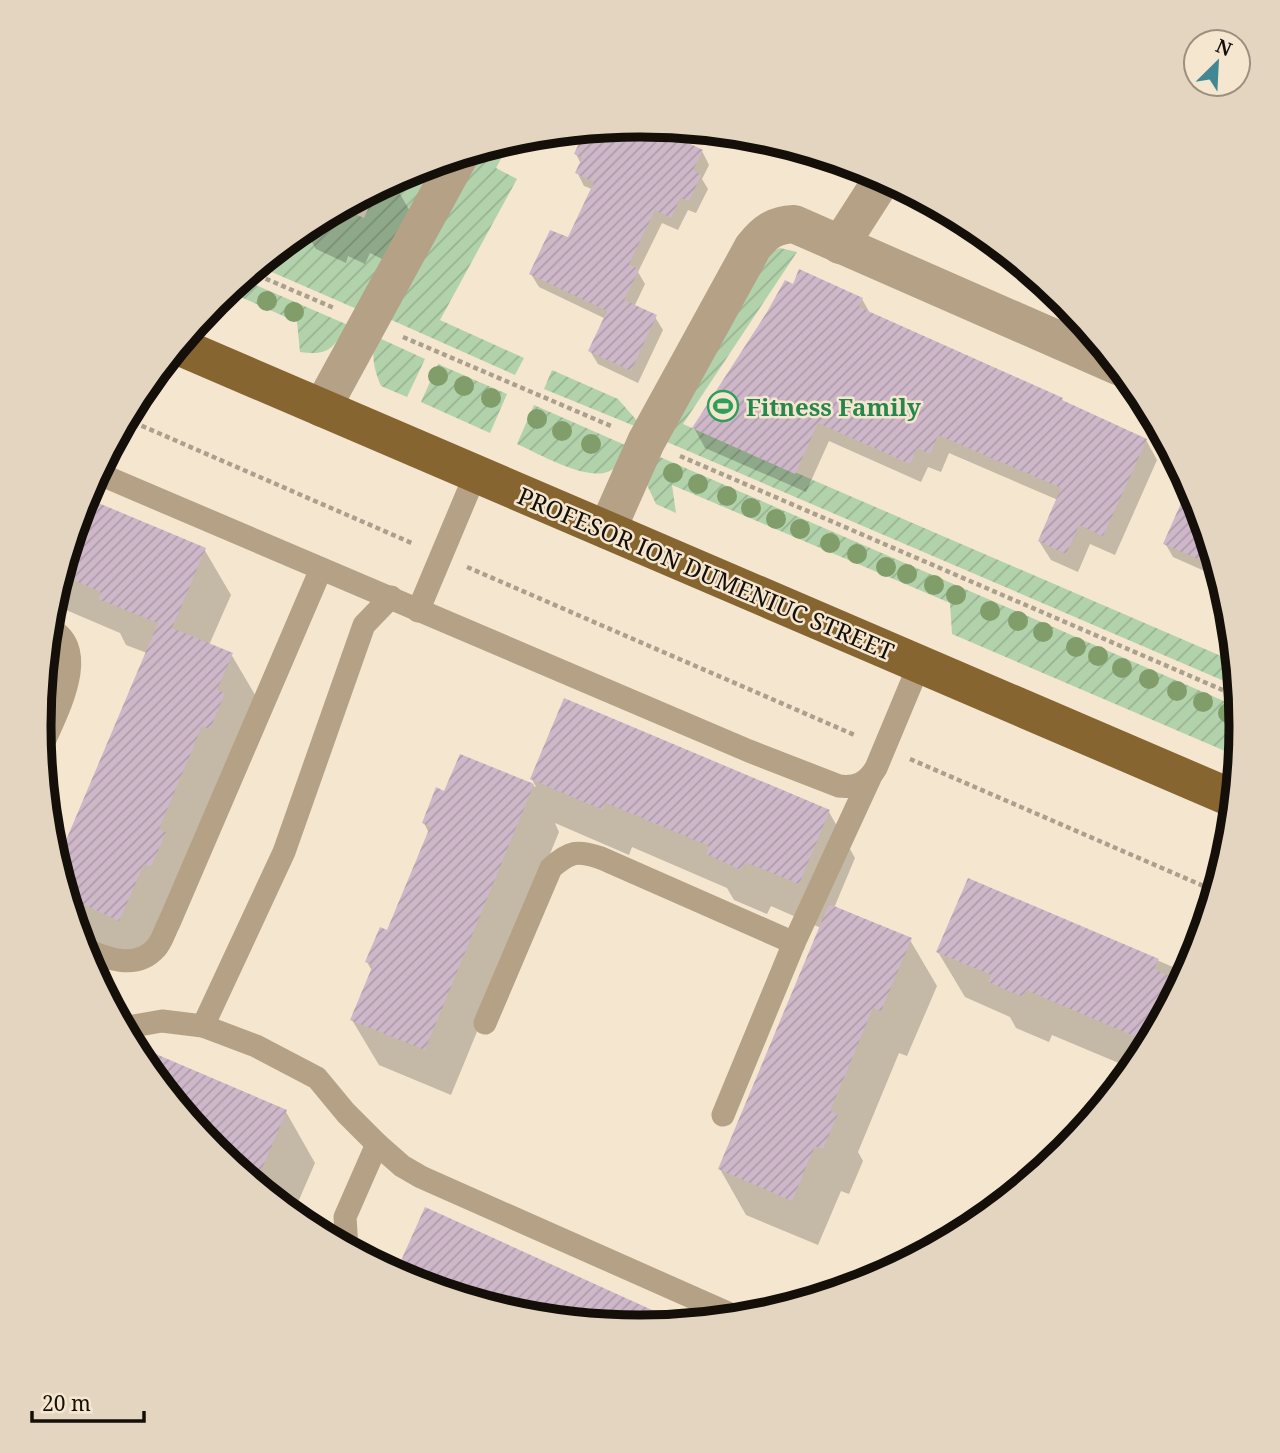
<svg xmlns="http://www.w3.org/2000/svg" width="1280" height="1453" viewBox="0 0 1280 1453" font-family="'Noto Serif',serif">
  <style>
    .garden { fill: url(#garden-furrows) }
    .shadow { fill: #0003 }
    .building { fill: url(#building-hatch) }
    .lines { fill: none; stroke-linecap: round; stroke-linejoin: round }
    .path { stroke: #ab9f8e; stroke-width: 4.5; stroke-dasharray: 5 3.5; stroke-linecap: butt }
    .lane { stroke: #b4a186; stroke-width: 23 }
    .street { stroke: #b4a186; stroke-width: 38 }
    .primary { stroke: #866531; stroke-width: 38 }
    .tree { fill: #819d69 }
    .labels { text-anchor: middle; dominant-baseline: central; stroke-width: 5; stroke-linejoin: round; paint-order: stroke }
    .leisure-label { font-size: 24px; font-weight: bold; fill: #27864d; stroke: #f5e6d0; text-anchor: start }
    .street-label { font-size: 24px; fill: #140f08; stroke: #f5e6d0 }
    .rim { fill: none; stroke: #140f08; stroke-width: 9 }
  </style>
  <defs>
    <pattern id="garden-furrows" width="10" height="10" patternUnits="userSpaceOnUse" patternTransform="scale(1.75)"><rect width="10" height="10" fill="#b2d2ac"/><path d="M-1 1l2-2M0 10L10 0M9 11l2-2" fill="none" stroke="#98b392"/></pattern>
    <pattern id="building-hatch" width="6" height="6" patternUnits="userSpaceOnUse" patternTransform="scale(1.75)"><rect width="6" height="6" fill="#cdb7c8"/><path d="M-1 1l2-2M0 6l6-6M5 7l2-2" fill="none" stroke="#af9caa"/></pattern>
  </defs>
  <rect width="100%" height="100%" fill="#f5e6d0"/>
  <g class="garden">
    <polygon points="511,140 496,168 517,179 440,320 524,358 515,375 387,318 476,151"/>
    <polygon points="436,163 359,310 258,266 306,226 328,214 339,219 343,209 364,218 377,189 410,171"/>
    <polygon points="780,248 797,252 683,424 1235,662 1238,687 660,439 669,419 773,251"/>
    <path d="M242,279L348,325C332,348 331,356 300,352L297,322L227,291Z"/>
    <path d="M377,337L425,359L407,397L381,386C374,370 370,353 377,337Z"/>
    <polygon points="438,364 507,394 490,433 421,402"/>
    <polygon points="552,370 618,399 639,423 637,427 544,389"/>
    <path d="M534,405L625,445C623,451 621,461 616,466C598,489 538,453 517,444Z"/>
    <polygon points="653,454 1240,708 1241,727 1239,757 952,634 950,603 672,485 676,513 656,504 647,485"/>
  </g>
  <g class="shadow">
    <polygon points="640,125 653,126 702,151 709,165 702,179 708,189 696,213 688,210 678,230 662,223 638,272 645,284 634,307 655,317 663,330 638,383 598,364 590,351 606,319 539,287 531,274 568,240 592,189 584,186 577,172 581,164 576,154 587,130"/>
    <polygon points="767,139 822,156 820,162"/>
    <polygon points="392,180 411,213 390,263 370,253 365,264 348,256 346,263 316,249 310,239 298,233 306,226"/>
    <polygon points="862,299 871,315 1062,400 1064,403 1146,440 1157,460 1115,555 1090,544 1078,572 1051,560 1039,541 1058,500 949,453 941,472 928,467 921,482 829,441 806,492 705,448 694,428"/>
    <polygon points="1191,487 1196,497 1218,577 1173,557 1165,543"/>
    <polygon points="84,499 204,549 231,595 209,645 231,654 258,700 145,966 77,933 57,867 147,653 126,645 120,633 52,604"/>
    <polygon points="461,756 536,787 532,779 829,812 855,858 834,908 910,940 937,986 907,1056 899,1053 858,1152 863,1161 849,1194 841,1191 818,1245 746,1215 720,1169 821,928 771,906 767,914 734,900 727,888 632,847 629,855 555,823 559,832 451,1095 379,1065 352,1020 372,971 367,962 388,932 429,833 424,823 445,793"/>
    <polygon points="969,880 1187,973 1140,1061 1133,1069 1052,1035 1049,1042 1016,1028 1010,1017 965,997 938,952"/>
    <polygon points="152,1054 286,1112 315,1163 292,1216 214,1152 146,1068"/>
    <polygon points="426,1210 669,1325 640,1328 522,1316 409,1282 396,1275"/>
  </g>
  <g class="building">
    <polygon points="640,125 653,126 703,150 693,170 701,175 689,201 680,198 671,218 655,210 629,264 639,270 624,300 657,315 631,371 588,351 607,311 529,274 550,230 568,237 594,182 575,173 582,158 574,154 585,130"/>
    <polygon points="799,269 863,298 859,307 1063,398 1062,400 1147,439 1103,536 1079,525 1066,554 1038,541 1061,488 938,435 930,454 917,448 910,464 818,423 795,474 692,428 767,312 785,280 793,284"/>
    <polygon points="1189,485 1196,497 1217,567 1163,544"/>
    <polygon points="84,497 206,548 172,628 233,653 217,690 225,693 210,729 202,726 159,829 166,832 151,867 144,864 119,921 66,896 56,864 158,623 98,599 101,592 64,576 67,568 63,567"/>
    <polygon points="564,698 830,810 799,884 745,862 741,870 706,854 709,846 606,803 603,810 530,779"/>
    <polygon points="460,754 534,784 425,1050 350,1020 373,965 365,962 380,927 387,930 430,827 422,823 436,787 444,791"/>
    <polygon points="968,878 1159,959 1154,969 1182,982 1150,1043 1026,990 1023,997 988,982 991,975 936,952"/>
    <polygon points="829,904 912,938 881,1011 873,1008 830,1111 838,1114 823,1149 815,1146 792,1201 718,1169"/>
    <polygon points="130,1043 287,1110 255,1185 214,1152 140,1060"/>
    <polygon points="425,1207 683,1324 640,1328 522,1316 409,1282 395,1274"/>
  </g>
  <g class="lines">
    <g class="path">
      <polyline points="250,272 334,308"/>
      <polyline points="403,337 611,426"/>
      <polyline points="126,419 414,544"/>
      <polyline points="680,456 1239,697"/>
      <polyline points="467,567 857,736"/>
      <polyline points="910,759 1215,891"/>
    </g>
    <g class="lane">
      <path d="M97,473L749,751L839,786C857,788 867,783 876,768L919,665"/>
      <polyline points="418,611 476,473"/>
      <path d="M41,749C53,718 95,648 48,628"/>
      <path d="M82,948C105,958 136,971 156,948C162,942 165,930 169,923L321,569"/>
      <path d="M485,1023L551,868C570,851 577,850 601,858L794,943"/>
      <polyline points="203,1026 284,852 364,625 391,597"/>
      <polyline points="122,1028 162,1021 203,1026 256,1046 317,1078 346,1113 377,1144 402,1166 421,1177 730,1314 731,1319"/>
      <polyline points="723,1115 794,943 870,778"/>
      <polyline points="347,1249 345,1217 377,1144"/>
    </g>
    <g class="street">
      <polyline points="840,245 883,178"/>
      <polyline points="322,408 460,155"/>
      <path d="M607,530L646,442L753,247C765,232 774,225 794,224L1118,366"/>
    </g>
    <polyline class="primary" points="178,346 1234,799"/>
  </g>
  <g class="tree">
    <circle cx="267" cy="301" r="10"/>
    <circle cx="294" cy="312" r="10"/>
    <circle cx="438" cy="376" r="10"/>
    <circle cx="464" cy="386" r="10"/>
    <circle cx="491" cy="398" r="10"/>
    <circle cx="537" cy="419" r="10"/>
    <circle cx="562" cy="431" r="10"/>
    <circle cx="591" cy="444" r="10"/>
    <circle cx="673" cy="473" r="10"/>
    <circle cx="698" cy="484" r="10"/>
    <circle cx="727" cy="496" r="10"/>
    <circle cx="751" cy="508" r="10"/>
    <circle cx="776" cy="519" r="10"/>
    <circle cx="800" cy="529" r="10"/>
    <circle cx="830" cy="543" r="10"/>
    <circle cx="857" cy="554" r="10"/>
    <circle cx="886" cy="567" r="10"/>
    <circle cx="907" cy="574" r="10"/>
    <circle cx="934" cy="585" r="10"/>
    <circle cx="956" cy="595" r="10"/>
    <circle cx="990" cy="611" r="10"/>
    <circle cx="1018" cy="621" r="10"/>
    <circle cx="1043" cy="632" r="10"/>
    <circle cx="1076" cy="647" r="10"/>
    <circle cx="1098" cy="656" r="10"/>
    <circle cx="1122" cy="668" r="10"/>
    <circle cx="1149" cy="679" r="10"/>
    <circle cx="1177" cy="691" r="10"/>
    <circle cx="1203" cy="702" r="10"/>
    <circle cx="1228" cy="713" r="10"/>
  </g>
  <defs>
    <g id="stadium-ring" transform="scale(1.575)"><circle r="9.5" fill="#f5e6d0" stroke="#2e9e5b" stroke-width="1.5"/><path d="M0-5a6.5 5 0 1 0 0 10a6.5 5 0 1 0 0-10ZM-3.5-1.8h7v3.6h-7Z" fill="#2e9e5b"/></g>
  </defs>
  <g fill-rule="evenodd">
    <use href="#stadium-ring" x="723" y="406"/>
  </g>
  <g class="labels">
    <g class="leisure-label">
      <text x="746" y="406">Fitness Family</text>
    </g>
    <g class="street-label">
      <text transform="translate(706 573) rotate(23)">PROFESOR ION DUMENIUC STREET</text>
    </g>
  </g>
  <path d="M0 0H1280V1453H0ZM51 726a589 589 0 1 1 1178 0a589 589 0 1 1-1178 0Z" fill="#e3d5c0" fill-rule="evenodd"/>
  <path class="rim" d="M51 726a589 589 0 1 1 1178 0a589 589 0 1 1-1178 0Z"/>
  <g transform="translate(1217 63) rotate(24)"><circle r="33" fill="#f5e6d0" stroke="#9b9080" stroke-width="2"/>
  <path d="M0-5L12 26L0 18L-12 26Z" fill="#428892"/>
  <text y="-10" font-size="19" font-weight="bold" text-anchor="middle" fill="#140f08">N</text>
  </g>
  <path d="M32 1411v10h112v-10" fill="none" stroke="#140f08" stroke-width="3.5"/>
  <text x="42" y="1411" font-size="21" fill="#140f08" stroke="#f5e6d0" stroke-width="5" paint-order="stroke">20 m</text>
</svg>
